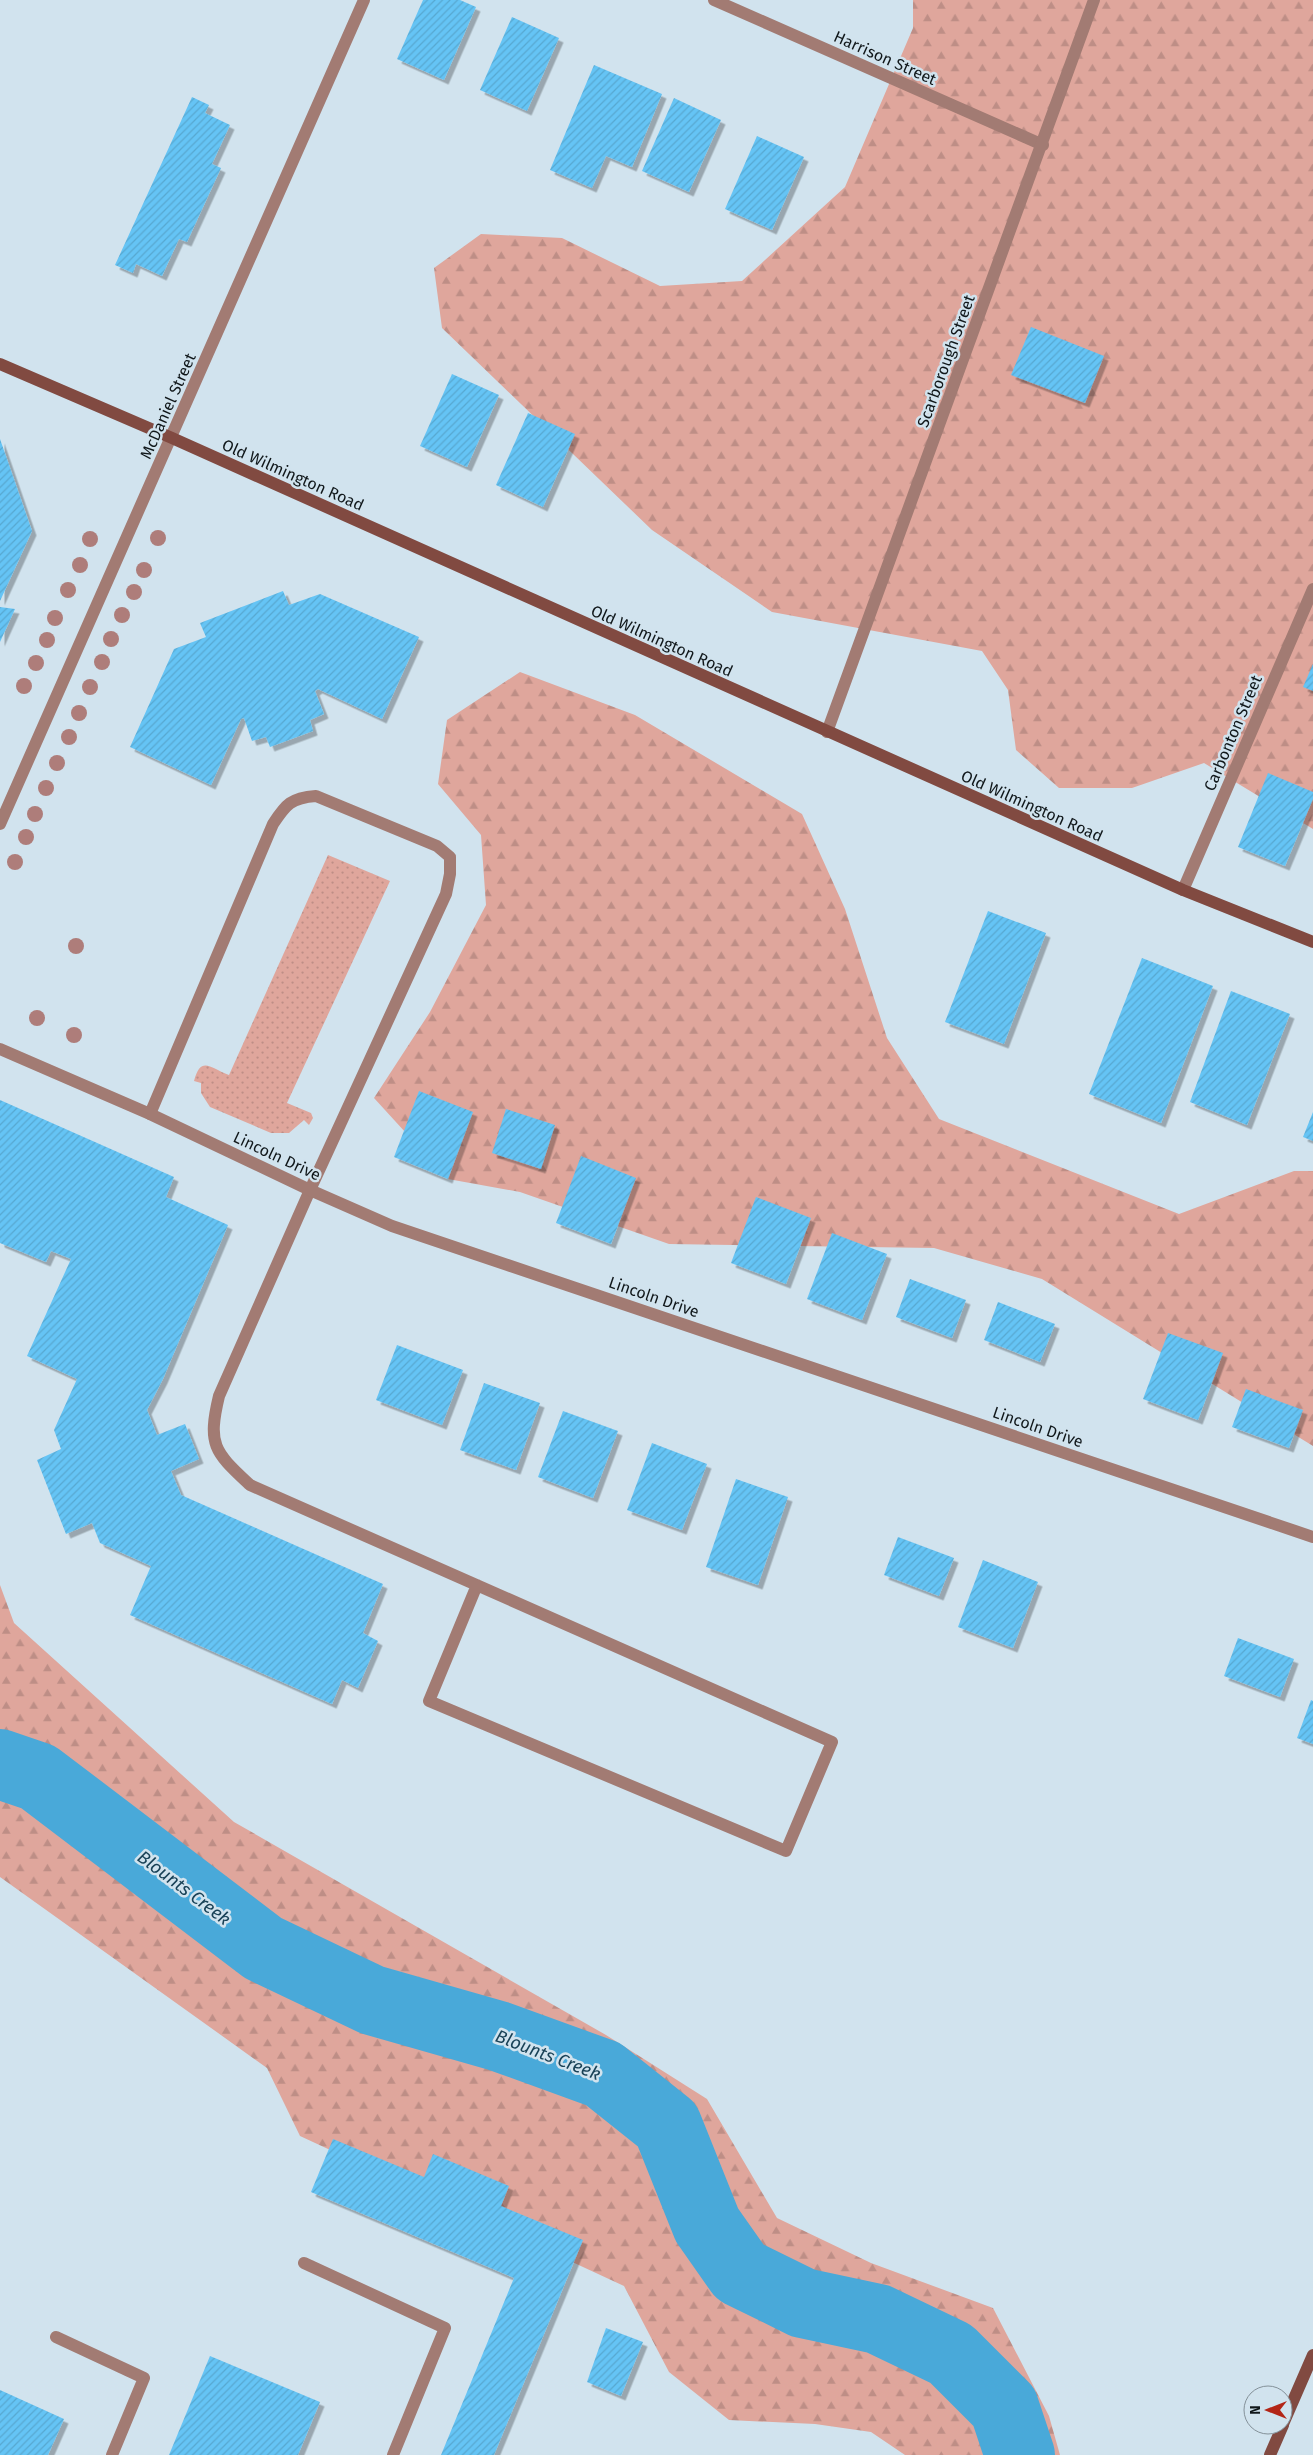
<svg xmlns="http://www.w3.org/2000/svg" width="1313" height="2455" viewBox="0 0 1313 2455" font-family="'Fira Sans',sans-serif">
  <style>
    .grass { fill: url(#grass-dots) }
    .forest { fill: url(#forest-firs) }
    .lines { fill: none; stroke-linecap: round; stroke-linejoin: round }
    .river { stroke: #49a9d9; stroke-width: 70 }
    .building { fill: url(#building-hatch); filter: url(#shadow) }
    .lane { stroke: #a27b73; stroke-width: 12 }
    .street { stroke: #a27b73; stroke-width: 12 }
    .secondary { stroke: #814a41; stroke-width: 12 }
    .tree { fill: #ae7d7a }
    .labels { text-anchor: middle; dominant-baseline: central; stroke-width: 5; stroke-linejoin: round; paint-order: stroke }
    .street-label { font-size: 16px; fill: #10171a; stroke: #d1e3ee }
    .water-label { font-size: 18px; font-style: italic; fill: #194257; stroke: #d1e3ee }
  </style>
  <defs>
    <pattern id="grass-dots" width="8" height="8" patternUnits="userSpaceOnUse" patternTransform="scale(1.25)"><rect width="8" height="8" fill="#dfa69c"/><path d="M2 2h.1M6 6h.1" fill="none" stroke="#be8e86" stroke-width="1.8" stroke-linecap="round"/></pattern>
    <pattern id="forest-firs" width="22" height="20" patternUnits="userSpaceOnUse" patternTransform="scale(1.25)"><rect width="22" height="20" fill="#dfa69c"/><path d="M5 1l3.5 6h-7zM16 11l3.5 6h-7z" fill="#be8e86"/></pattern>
    <pattern id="building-hatch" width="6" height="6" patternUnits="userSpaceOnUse" patternTransform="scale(1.25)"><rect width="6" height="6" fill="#65c4f5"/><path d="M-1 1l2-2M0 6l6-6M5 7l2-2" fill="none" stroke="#57a8d1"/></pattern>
    <filter id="shadow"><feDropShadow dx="4.5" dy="4.5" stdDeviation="0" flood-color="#0004"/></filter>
  </defs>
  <rect width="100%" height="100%" fill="#d1e3ee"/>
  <path class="grass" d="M328,855L390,881L287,1103L311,1113L313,1118L309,1125L304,1120L289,1133H271L210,1107L201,1093V1083L194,1081C201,1055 210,1068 229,1075Z"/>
  <g class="forest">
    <polygon points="913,0 1313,0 1313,829 1204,763 1132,788 1059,788 1016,750 1008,690 982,651 772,612 652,530 442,328 434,268 481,234 562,238 660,286 742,281 845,187 913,28"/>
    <polygon points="520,672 635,715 802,814 845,909 887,1038 939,1119 1179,1214 1294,1171 1313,1171 1313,1446 1042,1279 934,1248 669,1244 520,1192 448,1179 374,1098 430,1012 486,905 481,835 438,784 447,720"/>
    <polygon points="0,1585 14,1623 234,1822 606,2035 707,2099 777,2218 871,2263 993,2308 1049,2416 1060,2455 905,2455 871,2432 815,2424 729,2420 669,2372 624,2286 300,2136 267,2068 0,1877"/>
  </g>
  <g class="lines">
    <polyline class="river" points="0,1764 38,1777 263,1948 372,2000 498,2036 603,2074 667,2125 707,2225 740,2272 803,2303 878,2319 951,2354 1004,2407 1020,2455"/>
  </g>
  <g class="building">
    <polygon points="423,0 460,0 476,7 444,80 397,59"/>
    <polygon points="512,17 559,38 527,111 480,90"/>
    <polygon points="594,65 662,94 632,167 606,156 592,188 550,170"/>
    <polygon points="192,97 209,105 205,113 230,125 212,164 221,168 187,242 179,239 162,276 136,264 133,273 115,265"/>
    <polygon points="674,98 721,120 689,192 642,171"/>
    <polygon points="757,136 804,157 772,230 725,209"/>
    <polygon points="1031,327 1104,356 1085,403 1011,375"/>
    <polygon points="452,374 499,395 467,467 420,446"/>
    <polygon points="528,413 575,434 543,507 496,485"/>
    <polygon points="0,439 32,531 0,601"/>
    <polygon points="283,591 289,605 320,594 419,637 382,719 318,689 315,691 324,714 310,720 313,731 270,747 266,737 252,741 244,718 241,719 211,785 130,747 174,649 206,637 200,623"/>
    <polygon points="0,607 15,609 0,642"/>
    <polygon points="1313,664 1313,691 1303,687"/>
    <polygon points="1268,773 1313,792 1313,799 1285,866 1238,847"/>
    <polygon points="988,911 1046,933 1004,1044 945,1022"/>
    <polygon points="1142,958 1213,986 1161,1123 1089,1094"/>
    <polygon points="1231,991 1290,1014 1247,1125 1190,1102"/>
    <polygon points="419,1091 473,1112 448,1179 394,1157"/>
    <polygon points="0,1100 174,1177 166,1197 228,1225 163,1379 147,1410 157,1435 185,1424 199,1459 171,1471 181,1495 383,1584 363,1633 378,1641 358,1688 342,1680 332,1704 130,1615 151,1566 100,1543 92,1523 66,1534 37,1460 61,1449 54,1430 77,1379 27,1356 71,1259 51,1251 46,1262 0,1243"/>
    <polygon points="506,1109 555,1125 541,1169 492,1153"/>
    <polygon points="1313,1112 1313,1141 1303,1137"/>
    <polygon points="581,1156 636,1178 611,1244 556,1223"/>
    <polygon points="756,1197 811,1218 786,1284 731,1263"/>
    <polygon points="832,1233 887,1254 862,1320 807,1299"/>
    <polygon points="910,1279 966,1300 952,1338 896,1317"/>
    <polygon points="998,1302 1055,1324 1040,1362 984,1340"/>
    <polygon points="1168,1333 1223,1353 1198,1420 1143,1399"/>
    <polygon points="397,1345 463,1370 442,1425 376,1400"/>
    <polygon points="484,1383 540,1403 516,1470 460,1450"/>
    <polygon points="1246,1389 1303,1410 1289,1448 1232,1427"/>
    <polygon points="563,1411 618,1431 593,1498 538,1477"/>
    <polygon points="652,1443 707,1464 682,1530 627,1510"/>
    <polygon points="736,1479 788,1497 758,1585 706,1567"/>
    <polygon points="898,1537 954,1558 939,1596 884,1575"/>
    <polygon points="983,1560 1038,1582 1013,1648 958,1627"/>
    <polygon points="1238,1638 1294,1659 1280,1697 1224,1676"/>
    <polygon points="1311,1700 1313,1701 1313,1744 1297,1738"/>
    <polygon points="333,2139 424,2177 433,2154 509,2186 501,2206 583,2240 494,2455 441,2455 514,2278 311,2192"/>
    <polygon points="606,2328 643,2342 621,2396 587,2382"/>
    <polygon points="210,2356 320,2402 298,2455 169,2455"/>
    <polygon points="0,2390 64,2419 48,2455 0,2455"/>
  </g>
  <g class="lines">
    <g class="lane">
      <path d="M150,1114L273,824C286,804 291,798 316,796L437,846L450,857V874L446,894L310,1190L219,1396C207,1446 215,1452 250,1485L832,1742L786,1851L429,1701L477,1585"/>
      <polyline points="304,2263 445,2328 393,2455"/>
      <polyline points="56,2337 144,2378 112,2455"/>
    </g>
    <g class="street">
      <polyline points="714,0 1043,145"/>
      <polyline points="827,732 1094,0"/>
      <polyline points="0,824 364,0"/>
      <polyline points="1183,890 1313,589"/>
      <polyline points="0,1049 150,1114 310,1190 392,1226 1313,1537"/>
    </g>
    <g class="secondary">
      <polyline points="0,364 172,438 1183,890 1313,942"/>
      <polyline points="1283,2424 1313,2355"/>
      <polyline points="1270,2455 1283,2425"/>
    </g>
  </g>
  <g class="tree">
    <circle cx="158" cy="538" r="8"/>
    <circle cx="90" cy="539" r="8"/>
    <circle cx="80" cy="565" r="8"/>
    <circle cx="144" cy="570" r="8"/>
    <circle cx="68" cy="590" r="8"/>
    <circle cx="134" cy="592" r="8"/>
    <circle cx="122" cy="615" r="8"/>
    <circle cx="55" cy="618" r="8"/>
    <circle cx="111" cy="639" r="8"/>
    <circle cx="47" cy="640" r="8"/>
    <circle cx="102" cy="662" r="8"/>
    <circle cx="36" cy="663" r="8"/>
    <circle cx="24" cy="686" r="8"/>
    <circle cx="90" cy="687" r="8"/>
    <circle cx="79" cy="713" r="8"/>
    <circle cx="69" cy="737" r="8"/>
    <circle cx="57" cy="763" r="8"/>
    <circle cx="46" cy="788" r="8"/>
    <circle cx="35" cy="814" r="8"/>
    <circle cx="26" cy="837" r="8"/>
    <circle cx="15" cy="862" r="8"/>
    <circle cx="76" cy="946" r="8"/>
    <circle cx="37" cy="1018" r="8"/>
    <circle cx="74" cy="1035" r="8"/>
  </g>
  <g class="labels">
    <g class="street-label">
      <text transform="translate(885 58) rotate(24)">Harrison Street</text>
      <text transform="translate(946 361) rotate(-70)">Scarborough Street</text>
      <text transform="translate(168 406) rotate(-66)">McDaniel Street</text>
      <text transform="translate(293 475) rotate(24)">Old Wilmington Road</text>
      <text transform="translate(662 641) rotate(24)">Old Wilmington Road</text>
      <text transform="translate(1233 733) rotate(-67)">Carbonton Street</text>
      <text transform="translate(1032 806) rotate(24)">Old Wilmington Road</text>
      <text transform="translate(277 1156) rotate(25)">Lincoln Drive</text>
      <text transform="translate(654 1297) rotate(19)">Lincoln Drive</text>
      <text transform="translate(1038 1427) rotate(19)">Lincoln Drive</text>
    </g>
    <g class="water-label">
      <text transform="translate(184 1888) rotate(37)">Blounts Creek</text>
      <text transform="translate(548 2055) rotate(21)">Blounts Creek</text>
    </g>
  </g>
  <g transform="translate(1268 2410) rotate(270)"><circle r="24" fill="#d1e3ee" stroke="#849199"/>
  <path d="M0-4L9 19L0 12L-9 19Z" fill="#b32516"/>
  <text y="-8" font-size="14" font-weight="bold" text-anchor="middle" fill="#10171a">N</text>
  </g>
</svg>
